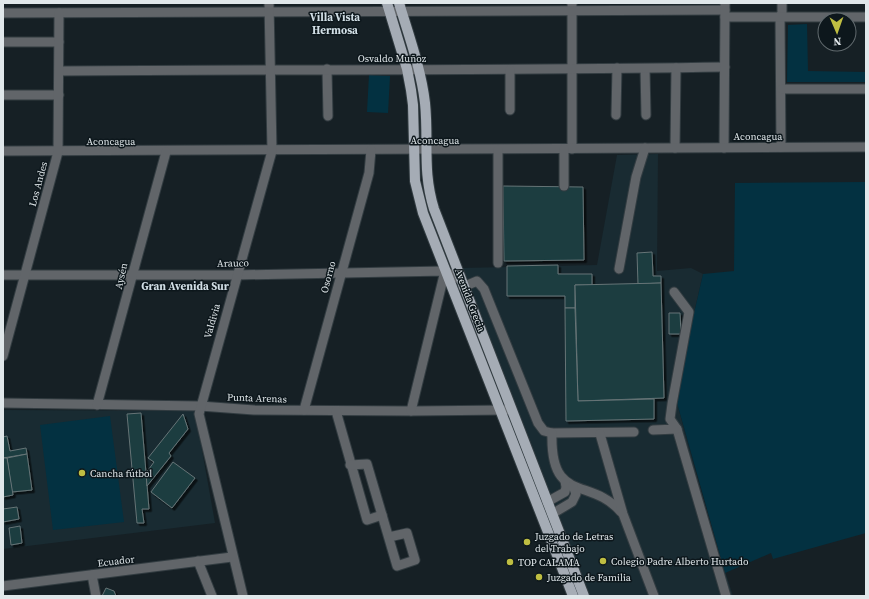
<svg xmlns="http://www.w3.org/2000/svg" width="869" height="599" viewBox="0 0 869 599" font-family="'Source Serif 4',serif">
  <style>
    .built { fill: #192b32 }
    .green { fill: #033141 }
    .building { fill: #1a3d41; stroke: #667476; filter: url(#shadow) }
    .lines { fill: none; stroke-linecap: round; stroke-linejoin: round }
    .minor-casing { stroke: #323c41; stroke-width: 11 }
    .major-casing { stroke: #323c41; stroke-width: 12 }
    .minor { stroke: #616569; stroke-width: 9 }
    .major { stroke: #a5acb5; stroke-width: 10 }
    .poi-dot { fill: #bfbe42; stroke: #0d171c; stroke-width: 1.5 }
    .labels { text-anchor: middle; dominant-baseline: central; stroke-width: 3; stroke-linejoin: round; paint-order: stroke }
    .street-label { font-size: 10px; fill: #e0e7ea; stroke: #0d171c }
    .poi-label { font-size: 10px; fill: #e0e7ea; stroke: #0d171c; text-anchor: start }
    .neighbourhood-label { font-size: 11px; font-weight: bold; fill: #d1dee5; stroke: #0d171c }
  </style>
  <defs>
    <filter id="shadow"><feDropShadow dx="2.5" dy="2.5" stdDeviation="0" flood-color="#0009"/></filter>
  </defs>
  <rect width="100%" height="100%" fill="#162025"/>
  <g class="built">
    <polygon points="658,154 657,271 691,268 703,274 675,396 713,534 733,596 589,596 460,268 597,265 617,155"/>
    <polygon points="3,410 195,411 215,523 3,549"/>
  </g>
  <g class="green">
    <polygon points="807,24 808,71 866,72 866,82 787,82 788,25"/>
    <polygon points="369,75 390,76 388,113 367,112"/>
    <polygon points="866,182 866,533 773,559 771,553 725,573 675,396 703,274 734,271 735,183"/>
    <polygon points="110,416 124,522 53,530 40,425"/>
  </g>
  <g class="building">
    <polygon points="503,186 583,187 584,260 504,261"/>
    <polygon points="652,252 653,276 661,276 661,283 638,284 637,253"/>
    <polygon points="558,265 558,274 592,274 592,285 575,285 575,308 565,308 565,296 507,296 507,266"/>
    <polygon points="661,283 664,398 578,401 575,285"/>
    <polygon points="565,308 575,308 578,401 654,399 654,419 566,421"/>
    <polygon points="669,313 680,313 681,334 669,334"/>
    <polygon points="141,413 149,509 142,509 144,523 137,523 127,414"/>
    <polygon points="183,414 188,429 169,453 171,456 147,486 146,473 154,462 148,458"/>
    <polygon points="7,436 10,451 26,448 27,454 3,458 3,437"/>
    <polygon points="27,454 32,490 12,492 7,458"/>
    <polygon points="3,458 7,458 13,495 3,497"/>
    <polygon points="173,462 195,478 172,508 151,492"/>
    <polygon points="17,507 19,519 3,522 3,509"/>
    <polygon points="20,526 22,543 11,545 9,528"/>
    <polygon points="106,588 114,591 116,596 102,596"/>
  </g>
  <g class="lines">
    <g class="minor-casing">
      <g id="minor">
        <polyline points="572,3 572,149"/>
        <polyline points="782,3 782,16"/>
        <polyline points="3,13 725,10"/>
        <polyline points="780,16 781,147"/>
        <polyline points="725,17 866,17"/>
        <polyline points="3,42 59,42"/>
        <polyline points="327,69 328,116"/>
        <polyline points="645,69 646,115"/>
        <path d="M60,71C282,69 503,71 725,67"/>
        <polyline points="782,89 866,89"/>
        <polyline points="3,95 59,95"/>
        <polyline points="510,110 510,70"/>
        <polyline points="616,115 617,68"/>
        <polyline points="675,148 676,68"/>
        <polyline points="724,148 725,3"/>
        <polyline points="3,151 866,147"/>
        <polyline points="564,186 564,149"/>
        <polyline points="498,263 498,150"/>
        <polyline points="619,269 636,177 645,148"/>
        <polyline points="3,275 236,275 445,271 461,280"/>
        <polyline points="463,287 477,281 484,289 538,423 544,431 552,433 634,432"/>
        <polyline points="3,356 58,152 59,13"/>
        <polyline points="3,403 200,406 254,410 413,411 507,410"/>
        <polyline points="97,405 166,152"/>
        <polyline points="304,410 369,173 371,150"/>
        <polyline points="336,411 367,520 382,515"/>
        <polyline points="411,411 445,271"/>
        <polyline points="677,429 726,596"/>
        <polyline points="653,430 677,429 670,419 672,404 689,312 674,292"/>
        <path d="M552,433C550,505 590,476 621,512"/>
        <polyline points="600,434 623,514 654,596"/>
        <polyline points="350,465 367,464 397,566 415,560 407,533 389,537"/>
        <polyline points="547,502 565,492 566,487 565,481"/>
        <polyline points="552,514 572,502 576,494 573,486"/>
        <polyline points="198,561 212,596"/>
        <polyline points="92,575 96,596"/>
        <polyline points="3,586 232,557"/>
        <polyline points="243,596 199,414 272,151 269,3"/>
      </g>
    </g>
    <g class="major-casing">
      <g id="major">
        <polyline points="387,3 407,69 411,90 413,105 415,181 423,213 573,596"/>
        <path d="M399,3C409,36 421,69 425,103C429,142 422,170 434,209L584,596"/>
      </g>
    </g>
    <use href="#minor" class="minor"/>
    <use href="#major" class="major"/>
  </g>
  <g class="poi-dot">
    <circle cx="82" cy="473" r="4"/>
    <circle cx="527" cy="542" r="4"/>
    <circle cx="603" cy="561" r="4"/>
    <circle cx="510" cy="562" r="4"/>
    <circle cx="539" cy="577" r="4"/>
  </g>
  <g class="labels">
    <g class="street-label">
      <text x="392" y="58">Osvaldo Muñoz</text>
      <text x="758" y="136">Aconcagua</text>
      <text x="435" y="140">Aconcagua</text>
      <text x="111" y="141">Aconcagua</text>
      <text transform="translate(38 184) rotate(-75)">Los Andes</text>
      <text transform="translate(233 263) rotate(-1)">Arauco</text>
      <text transform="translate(121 276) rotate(-77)">Aysén</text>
      <text transform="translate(328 277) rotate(-75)">Osorno</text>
      <text transform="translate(470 300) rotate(69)">Avenida Grecia</text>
      <text transform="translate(212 321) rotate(-74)">Valdivia</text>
      <text transform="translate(257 398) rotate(2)">Punta Arenas</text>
      <text transform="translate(116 561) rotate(-7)">Ecuador</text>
    </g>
    <g class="poi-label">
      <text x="90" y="473">Cancha fútbol</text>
      <text x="535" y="536">Juzgado de Letras<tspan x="535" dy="12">del Trabajo</tspan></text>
      <text x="611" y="561">Colegio Padre Alberto Hurtado</text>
      <text x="518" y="562">TOP CALAMA</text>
      <text x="547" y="577">Juzgado de Familia</text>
    </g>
    <g class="neighbourhood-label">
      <text x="335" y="17">Villa Vista<tspan x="335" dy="13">Hermosa</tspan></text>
      <text x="185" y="286">Gran Avenida Sur</text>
    </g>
  </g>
  <rect width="869" height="599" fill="none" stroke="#e0e7ea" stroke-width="8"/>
  <g transform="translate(837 32) rotate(178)"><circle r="19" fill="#0d171c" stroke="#616a6e"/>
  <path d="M0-3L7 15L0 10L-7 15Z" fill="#bfbe42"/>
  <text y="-6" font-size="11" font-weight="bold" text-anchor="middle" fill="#e0e7ea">N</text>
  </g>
</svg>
